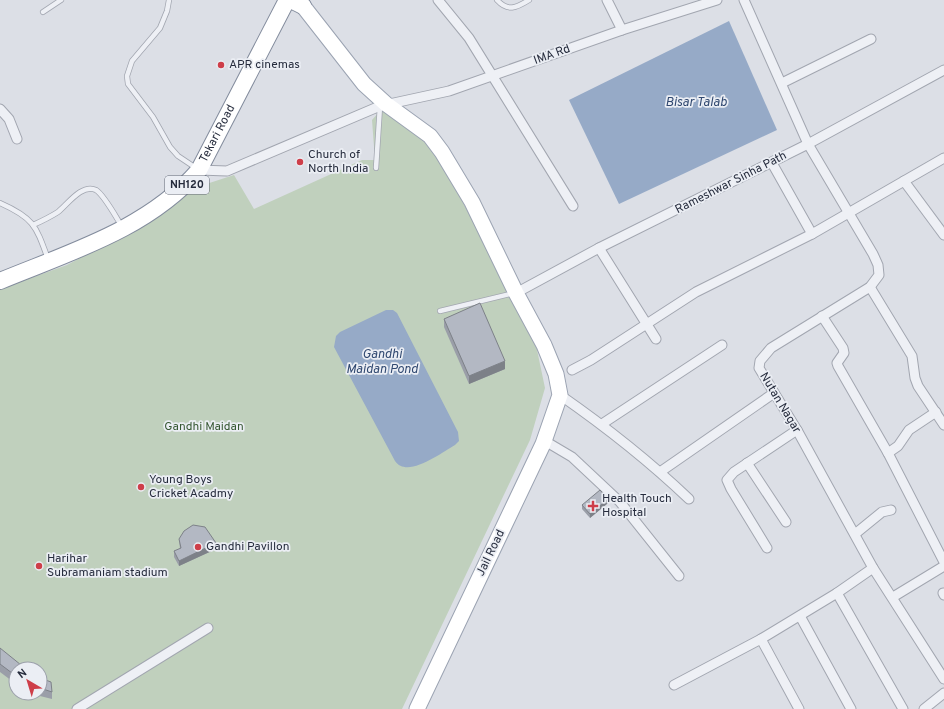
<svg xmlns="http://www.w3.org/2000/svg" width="944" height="709" viewBox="0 0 944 709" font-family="Overpass,sans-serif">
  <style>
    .green { fill: #c0d0bd; fill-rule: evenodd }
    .water { fill: #96aac7 }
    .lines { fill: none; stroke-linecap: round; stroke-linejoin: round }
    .service-casing { stroke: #a2a6b0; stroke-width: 6 }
    .minor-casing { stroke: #a2a6b0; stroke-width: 11 }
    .primary-casing { stroke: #9ba3b2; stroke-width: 17 }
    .trunk-casing { stroke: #838c9d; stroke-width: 18 }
    .service { stroke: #eef0f5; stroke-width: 4.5 }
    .minor { stroke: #eef0f5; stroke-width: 9 }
    .primary { stroke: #fff; stroke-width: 15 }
    .trunk { stroke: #fff; stroke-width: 16 }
    .wall { fill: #9a9ea8 }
    .shaded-wall { fill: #7d8188 }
    .building { fill: #b3b8c3; stroke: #7d8188 }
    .poi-dot { fill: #ce3e49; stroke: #ebeef4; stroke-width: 1.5 }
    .labels { text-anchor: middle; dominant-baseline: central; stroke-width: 3.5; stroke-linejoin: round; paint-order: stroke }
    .shield { fill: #ebeef4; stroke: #616674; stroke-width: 1 }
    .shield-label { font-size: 11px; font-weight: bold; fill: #262c3d }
    .street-label { font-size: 12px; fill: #262c3d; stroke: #ebeef4 }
    .poi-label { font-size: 12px; fill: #262c3d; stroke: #ebeef4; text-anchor: start }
    .park-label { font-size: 12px; fill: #375833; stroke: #ebeef4 }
    .water-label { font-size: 13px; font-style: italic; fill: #304870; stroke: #ebeef4 }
  </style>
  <rect width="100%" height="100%" fill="#dcdfe6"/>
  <path class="green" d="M386,104L435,148L536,345L545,388L530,440L402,709H0V289L67,265L162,214L197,187L234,175L254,209L362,160H375L372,120ZM16,669H40V693H16Z"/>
  <g class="water">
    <polygon points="729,21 777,130 619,204 569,100"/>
    <path d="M386,310H393L397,313L458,432L459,441L455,445C441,453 407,479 395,461L334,347L336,336L340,332Z"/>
  </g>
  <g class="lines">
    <g class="service-casing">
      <g id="service">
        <polyline points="169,0 167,11 160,28 132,61 127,76 128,84 153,117 170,147 178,156 196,168"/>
        <path d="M497,0C508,12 516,8 529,0"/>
        <polyline points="43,12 61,0"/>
        <polyline points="376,168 380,106"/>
        <path d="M0,203C34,218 36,226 48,259"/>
        <path d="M33,225C42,221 50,217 58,212C67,205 82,183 96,190C104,195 116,217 121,225"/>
        <polyline points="440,311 514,293"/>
      </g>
    </g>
    <g class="minor-casing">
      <g id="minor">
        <polyline points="438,0 469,38 573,206"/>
        <polyline points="607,0 622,30"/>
        <polyline points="744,0 808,144 873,254 878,265 879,275 870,287 771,348 760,361 759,368 797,430 873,568 944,679"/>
        <polyline points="782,83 871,39"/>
        <polyline points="0,109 9,119 17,139"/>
        <polyline points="772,163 812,234"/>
        <polyline points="199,170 227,171 380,106 449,91 622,30 717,0"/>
        <polyline points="904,181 944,235"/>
        <polyline points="599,248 656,339"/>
        <polyline points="870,287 912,356 915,378 918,386 944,425"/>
        <polyline points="516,293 599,248 808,144 944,70"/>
        <polyline points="822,316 843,348 844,353 837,363 838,366 888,453 944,562"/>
        <polyline points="572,370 591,360 696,292 812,234 944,158"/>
        <path d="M560,395C606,427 648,460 689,499"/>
        <polyline points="602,424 722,345"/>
        <polyline points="545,441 572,457 620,502 679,576"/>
        <polyline points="888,453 898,446 909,430 936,412"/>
        <polyline points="747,463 786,522"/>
        <polyline points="660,472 774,393"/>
        <polyline points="855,534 882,512 891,510"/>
        <polyline points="767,548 731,489 727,480 734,472 797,430"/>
        <polyline points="837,593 903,709"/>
        <polyline points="943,593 944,595"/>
        <polyline points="893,597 944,566"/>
        <polyline points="800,616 851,709"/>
        <polyline points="674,685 761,639"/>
        <polyline points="77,709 208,628"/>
        <polyline points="799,709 761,639 837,593 873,568"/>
        <polyline points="924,709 944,693"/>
      </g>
    </g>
    <g class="primary-casing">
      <polyline id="primary" points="303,6 364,84 386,104 430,136 442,152 472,202 516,293 544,345 556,374 560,395 543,444 417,709"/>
    </g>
    <g class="trunk-casing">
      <g id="trunk">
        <polyline points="291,0 303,6"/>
        <path id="s1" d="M0,281C70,252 148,229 199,170L287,0"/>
      </g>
    </g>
    <use href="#service" class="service"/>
    <use href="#minor" class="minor"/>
    <use href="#primary" class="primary"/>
    <use href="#trunk" class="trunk"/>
  </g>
  <g class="wall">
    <polygon points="444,319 505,369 469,384 444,327"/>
    <polygon points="608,503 590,518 582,509 582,505"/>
    <polygon points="179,539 216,549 179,566 174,557 174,551 180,549"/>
    <polygon points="0,648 16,669 16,684 0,672"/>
    <polygon points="40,678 52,692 52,699 28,693 40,693"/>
  </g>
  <g class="shaded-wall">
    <polygon points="505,361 505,369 469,384 469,376"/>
    <polygon points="608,499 608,503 590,518 590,514"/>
    <polygon points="216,543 216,549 179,566 179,561"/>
  </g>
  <g class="building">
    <polygon points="480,303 505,361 469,376 444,319"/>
    <polygon points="600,490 608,499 590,514 582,505"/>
    <polygon points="193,525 205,527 216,543 179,561 174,551 181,548 179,539 184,531"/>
    <polygon points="0,648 26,669 16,669 16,676 0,664"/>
    <polygon points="40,678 51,682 52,692 40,688"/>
  </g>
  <g class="poi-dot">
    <circle cx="221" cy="65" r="4"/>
    <circle cx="300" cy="162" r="4"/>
    <circle cx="141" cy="487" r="4"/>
    <path d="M591 500h4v4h4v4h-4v4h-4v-4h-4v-4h4z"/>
    <circle cx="198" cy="547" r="4"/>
    <circle cx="39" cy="566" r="4"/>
  </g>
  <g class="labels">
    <rect class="shield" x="165" y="176" width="44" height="18" rx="3"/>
    <g class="shield-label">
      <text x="187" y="185">NH120</text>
    </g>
    <g class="street-label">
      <text transform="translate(552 55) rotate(-20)">IMA Rd</text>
      <text stroke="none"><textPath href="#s1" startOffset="271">Tekari Road</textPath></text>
      <text transform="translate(731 183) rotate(-27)">Rameshwar Sinha Path</text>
      <text transform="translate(780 403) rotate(59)">Nutan Nagar</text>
      <text transform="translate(491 553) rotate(-64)">Jail Road</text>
    </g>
    <g class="poi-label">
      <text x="229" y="65">APR cinemas</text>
      <text x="308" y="155">Church of<tspan x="308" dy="14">North India</tspan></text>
      <text x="149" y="480">Young Boys<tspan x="149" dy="14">Cricket Acadmy</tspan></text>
      <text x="602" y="499">Health Touch<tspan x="602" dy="14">Hospital</tspan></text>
      <text x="206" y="547">Gandhi Pavillon</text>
      <text x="47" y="559">Harihar<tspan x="47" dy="14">Subramaniam stadium</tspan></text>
    </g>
    <g class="park-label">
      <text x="204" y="427">Gandhi Maidan</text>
    </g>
    <g class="water-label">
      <text x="696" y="103">Bisar Talab</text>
      <text x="382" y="355">Gandhi<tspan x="382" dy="15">Maidan Pond</tspan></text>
    </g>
  </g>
  <g transform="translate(28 681) rotate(322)"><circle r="19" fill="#ebeef4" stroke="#9ca0ab"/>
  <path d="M0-3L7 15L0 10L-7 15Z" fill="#ce3e49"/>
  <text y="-6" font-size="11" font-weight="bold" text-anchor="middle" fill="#262c3d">N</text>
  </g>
</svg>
